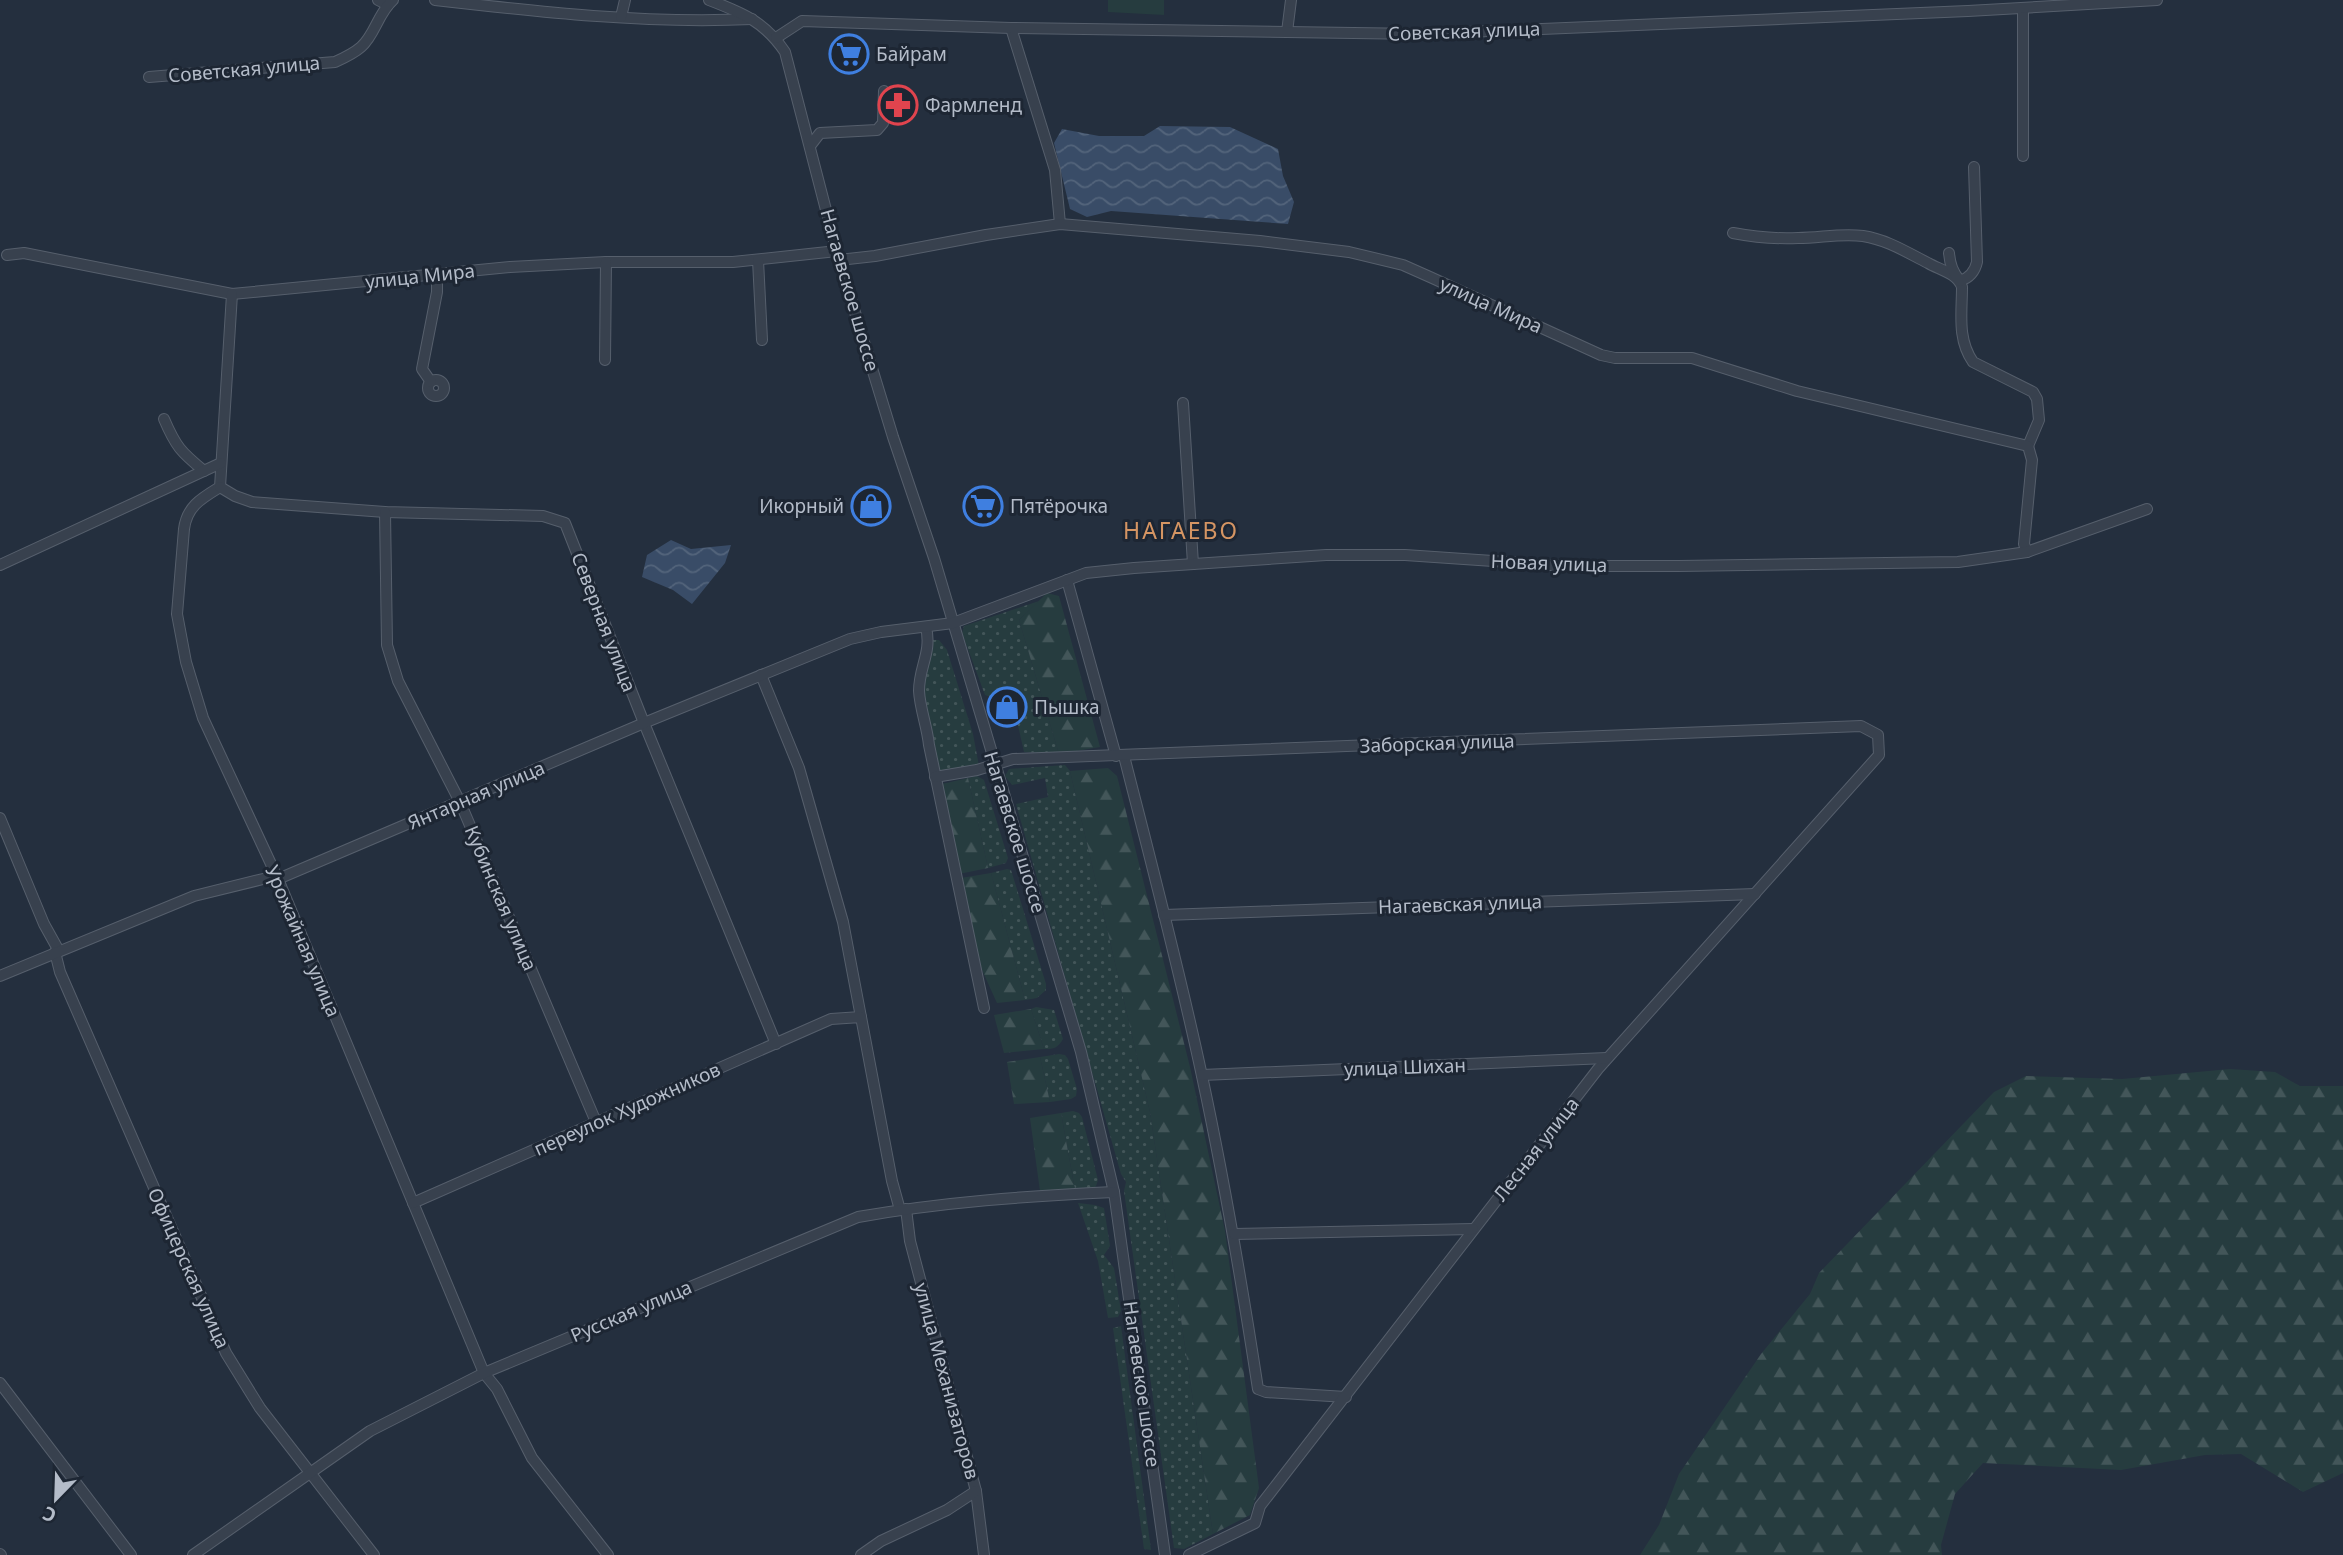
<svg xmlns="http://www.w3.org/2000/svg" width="2343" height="1555" viewBox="0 0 2343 1555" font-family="'Noto Sans',sans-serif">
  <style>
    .grass { fill: url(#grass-dots) }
    .forest { fill: url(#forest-firs) }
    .pitch { fill: #263c3f }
    .water { fill: url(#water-waves) }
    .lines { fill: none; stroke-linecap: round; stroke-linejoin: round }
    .minor-casing { stroke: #565f6c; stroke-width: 12 }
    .minor { stroke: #38414e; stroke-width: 10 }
    .labels { text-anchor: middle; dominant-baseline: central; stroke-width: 6; stroke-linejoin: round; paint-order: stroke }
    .street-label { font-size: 19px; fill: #b4bcc9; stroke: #1d2633 }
    .poi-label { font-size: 19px; fill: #b4bcc9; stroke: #1d2633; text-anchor: start }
    .quarter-label { font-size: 23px; letter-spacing: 2px; fill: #d59563; stroke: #1d2633 }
  </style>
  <defs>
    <pattern id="grass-dots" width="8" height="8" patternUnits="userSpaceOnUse" patternTransform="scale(1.75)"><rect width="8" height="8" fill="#263c3f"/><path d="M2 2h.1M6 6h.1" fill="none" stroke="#435659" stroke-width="1.8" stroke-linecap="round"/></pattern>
    <pattern id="forest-firs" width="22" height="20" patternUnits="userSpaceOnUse" patternTransform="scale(1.75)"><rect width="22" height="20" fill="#263c3f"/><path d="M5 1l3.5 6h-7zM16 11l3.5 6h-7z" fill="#435659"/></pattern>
    <pattern id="water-waves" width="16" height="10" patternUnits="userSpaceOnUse" patternTransform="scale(1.75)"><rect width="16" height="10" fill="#394c67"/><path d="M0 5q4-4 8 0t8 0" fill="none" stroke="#53647b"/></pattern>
  </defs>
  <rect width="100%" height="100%" fill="#242f3e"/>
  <g class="grass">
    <polygon points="1039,601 1019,620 1059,754 1024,752 1017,721 1022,718 1007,692 993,698 985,695 962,633 964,626"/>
    <polygon points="933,640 939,640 947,650 973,734 979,766 939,772 930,722 924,707 923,686 925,668"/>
    <polygon points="1065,765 1070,771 1150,1112 1213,1534 1184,1549 1174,1548 1124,1191 1126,1182 1121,1174 1016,804 1048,797 1045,778 1012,785 1005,776 1009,769"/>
    <polygon points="977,776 984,780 1008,858 1006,863 988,868 968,778"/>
    <polygon points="1007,869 1011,870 1046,984 1046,990 1037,998 1025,1000 991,873"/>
    <path d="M1036,1007L1054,1010L1063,1039C1058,1048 1054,1049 1044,1049L1031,1009Z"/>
    <polygon points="1059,1054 1065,1055 1068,1059 1077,1089 1076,1096 1071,1099 1050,1102 1040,1057"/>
    <polygon points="1073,1111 1079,1113 1082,1117 1098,1180 1096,1186 1093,1189 1075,1190 1061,1113"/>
    <polygon points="1078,1203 1095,1205 1104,1208 1110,1246 1104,1255 1114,1268 1121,1311 1118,1317 1108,1318 1098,1261"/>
    <polygon points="1121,1326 1151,1550 1144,1549 1113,1328"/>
  </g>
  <g class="forest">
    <polygon points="1047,593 1059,596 1100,747 1059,754 1019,620"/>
    <polygon points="1108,768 1117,776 1190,1067 1225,1231 1259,1488 1250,1515 1213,1534 1150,1112 1070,771"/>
    <polygon points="968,778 988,868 959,874 942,784"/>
    <polygon points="991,873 1025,1000 997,1003 982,970 961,878"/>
    <polygon points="1031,1009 1044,1049 1004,1053 994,1015"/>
    <polygon points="1040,1057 1050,1102 1014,1104 1007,1062"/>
    <polygon points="2230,1069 2275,1072 2300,1086 2343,1086 2343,1473 2303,1492 2241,1454 2205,1455 2121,1470 1983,1463 1955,1494 1941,1545 1942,1555 1640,1555 1659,1525 1679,1474 1761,1354 1810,1294 1819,1273 1994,1092 2026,1076 2122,1079"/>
    <polygon points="1061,1113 1075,1190 1040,1191 1030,1118"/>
  </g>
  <polygon class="pitch" points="1108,0 1164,0 1164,15 1108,12"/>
  <g class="water">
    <polygon points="1160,126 1230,127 1278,149 1283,176 1294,202 1288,224 1111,211 1087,217 1070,209 1054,143 1062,129 1099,136 1144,136"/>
    <polygon points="671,540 691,549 731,545 725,563 692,604 673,590 642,577 647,555"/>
  </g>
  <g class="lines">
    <g class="minor-casing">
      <g id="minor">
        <polyline points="378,0 388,5"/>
        <path d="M435,0C540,12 646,24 752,19"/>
        <path d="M709,0C743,13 765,22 785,52L839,260L893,437L934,558L1081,1052L1114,1192L1165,1555"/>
        <polyline points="2023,8 2023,156"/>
        <polyline points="621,17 625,0"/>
        <polyline points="1011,28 1055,170 1060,224"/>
        <polyline points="1287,32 1291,0"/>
        <polyline points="776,38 802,21 1011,28 1420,34 1968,11 2157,0"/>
        <path d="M149,77L335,62C344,58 353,54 361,47C375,35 378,13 393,0"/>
        <polyline points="810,146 820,133 877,130 883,123 884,91"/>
        <path d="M1733,233C1754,237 1776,239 1798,238C1820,238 1841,233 1863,236C1888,240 1906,252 1928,263C1940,270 1957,273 1962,287C1962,313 1957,339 1973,362L2033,392L2037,399L2039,420L2028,446"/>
        <path d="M1949,253C1950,265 1953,272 1960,281C1969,278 1975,271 1977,262L1974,167"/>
        <polyline points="7,255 24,253 232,294 510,267 606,262 733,262 837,251"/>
        <polyline points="758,260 762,340"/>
        <polyline points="839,260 875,256 986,235 1060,224 1260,241 1349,252 1403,265 1430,277 1601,355 1615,358 1692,358 1797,391 2028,446 2032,460 2024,544 2027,552"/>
        <path d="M232,294L220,487C202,498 187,506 184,529L177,614L186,662L203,718L278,879L484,1373L497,1389L532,1458L608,1555"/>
        <polyline points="605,360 606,262"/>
        <circle cx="436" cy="388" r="8"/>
        <polyline points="431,382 422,369 437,292 437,275"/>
        <polyline points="1183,403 1193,564"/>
        <path d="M164,419C176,447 181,452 204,471"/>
        <polyline points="220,487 235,496 252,502 385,512 543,516 565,523 644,723 776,1044"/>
        <polyline points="385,512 387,645 398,681 460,802 596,1122"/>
        <polyline points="0,565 221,463"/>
        <polyline points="1067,580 1116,756"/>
        <path d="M926,627C932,653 919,666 919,691C920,709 927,726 929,745L984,1008"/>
        <polyline points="761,675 799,768 843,922 861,1017"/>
        <path d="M1124,756C1151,862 1179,968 1202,1076C1224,1179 1242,1284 1258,1389L1266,1392L1346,1397"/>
        <polyline points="935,777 977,770 1013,759 1861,726 1878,735 1879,755 1598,1069 1260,1506 1255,1523 1189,1555"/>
        <polyline points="0,818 44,924 59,951"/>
        <polyline points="1164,915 1755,894"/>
        <polyline points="55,952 60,972 226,1353 260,1408 374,1555"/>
        <polyline points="0,976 194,896 263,879 278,879 644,723 850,639 881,632 953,623 1086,573 1134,568 1326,555 1405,555 1566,566 1679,566 1958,562 2027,552 2147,509"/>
        <polyline points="1202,1075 1607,1058"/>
        <polyline points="413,1203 831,1019 861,1017 892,1181 900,1210"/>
        <polyline points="906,1209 910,1241 976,1491 984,1555"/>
        <polyline points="1234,1234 1473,1229"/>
        <polyline points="0,1383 131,1555"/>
        <polyline points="0,1554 1,1555"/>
        <path d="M193,1555L370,1431L484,1373L858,1217C943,1202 1028,1196 1114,1192"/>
        <polyline points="861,1555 881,1541 947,1510 976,1491"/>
      </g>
    </g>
    <use href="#minor" class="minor"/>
  </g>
  <defs>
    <g id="supermarket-ring" transform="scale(2.0125)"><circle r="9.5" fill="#1d2633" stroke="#3f7fe0" stroke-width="1.5"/><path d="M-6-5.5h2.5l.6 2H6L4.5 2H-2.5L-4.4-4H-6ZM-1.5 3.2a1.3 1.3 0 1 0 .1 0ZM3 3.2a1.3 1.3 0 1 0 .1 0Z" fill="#3f7fe0"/></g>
    <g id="pharmacy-ring" transform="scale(2.0125)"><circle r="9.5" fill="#1d2633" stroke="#e0444e" stroke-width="1.5"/><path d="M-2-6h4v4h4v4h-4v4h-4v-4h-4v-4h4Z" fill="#e0444e"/></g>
    <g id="shop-ring" transform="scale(2.0125)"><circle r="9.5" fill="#1d2633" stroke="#3f7fe0" stroke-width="1.5"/><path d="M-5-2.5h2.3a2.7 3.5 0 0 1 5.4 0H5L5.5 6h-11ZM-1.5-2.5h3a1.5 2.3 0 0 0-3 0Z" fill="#3f7fe0"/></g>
  </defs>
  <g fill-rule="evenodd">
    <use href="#supermarket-ring" x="849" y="54"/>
    <use href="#pharmacy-ring" x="898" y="105"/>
    <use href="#shop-ring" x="871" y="506"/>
    <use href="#supermarket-ring" x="983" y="506"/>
    <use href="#shop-ring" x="1007" y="707"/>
  </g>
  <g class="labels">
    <g class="street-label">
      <text transform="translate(1464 31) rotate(-2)">Советская улица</text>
      <text transform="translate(244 69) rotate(-5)">Советская улица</text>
      <text transform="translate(420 276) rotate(-6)">улица Мира</text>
      <text transform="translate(850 290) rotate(74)">Нагаевское шоссе</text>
      <text transform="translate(1491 305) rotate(24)">улица Мира</text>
      <text transform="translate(1549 563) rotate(2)">Новая улица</text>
      <text transform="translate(604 622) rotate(69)">Северная улица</text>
      <text transform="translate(1437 743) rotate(-2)">Заборская улица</text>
      <text transform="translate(476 795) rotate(-23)">Янтарная улица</text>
      <text transform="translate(1015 832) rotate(73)">Нагаевское шоссе</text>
      <text transform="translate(501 898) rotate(67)">Кубинская улица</text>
      <text transform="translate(1460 904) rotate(-2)">Нагаевская улица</text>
      <text transform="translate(303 941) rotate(67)">Урожайная улица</text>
      <text transform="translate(1405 1067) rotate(-2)">улица Шихан</text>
      <text transform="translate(627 1109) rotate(-24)">переулок Художников</text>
      <text transform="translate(1536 1149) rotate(-52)">Лесная улица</text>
      <text transform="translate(189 1268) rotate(66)">Офицерская улица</text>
      <text transform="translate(631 1311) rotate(-23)">Русская улица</text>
      <text transform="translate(947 1381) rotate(75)">улица Механизаторов</text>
      <text transform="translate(1142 1384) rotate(82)">Нагаевское шоссе</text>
    </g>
    <g class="poi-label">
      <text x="876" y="54">Байрам</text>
      <text x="925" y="105">Фармленд</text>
      <text x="844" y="506" text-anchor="end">Икорный</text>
      <text x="1010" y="506">Пятёрочка</text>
      <text x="1034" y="707">Пышка</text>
    </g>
    <g class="quarter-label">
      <text x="1181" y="530">НАГАЕВО</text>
    </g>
  </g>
  <g transform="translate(56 1499) rotate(203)" stroke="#1d2633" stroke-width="5" paint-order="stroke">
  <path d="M0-5L12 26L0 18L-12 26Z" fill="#b4bcc9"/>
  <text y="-10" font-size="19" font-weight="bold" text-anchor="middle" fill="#b4bcc9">С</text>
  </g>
</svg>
